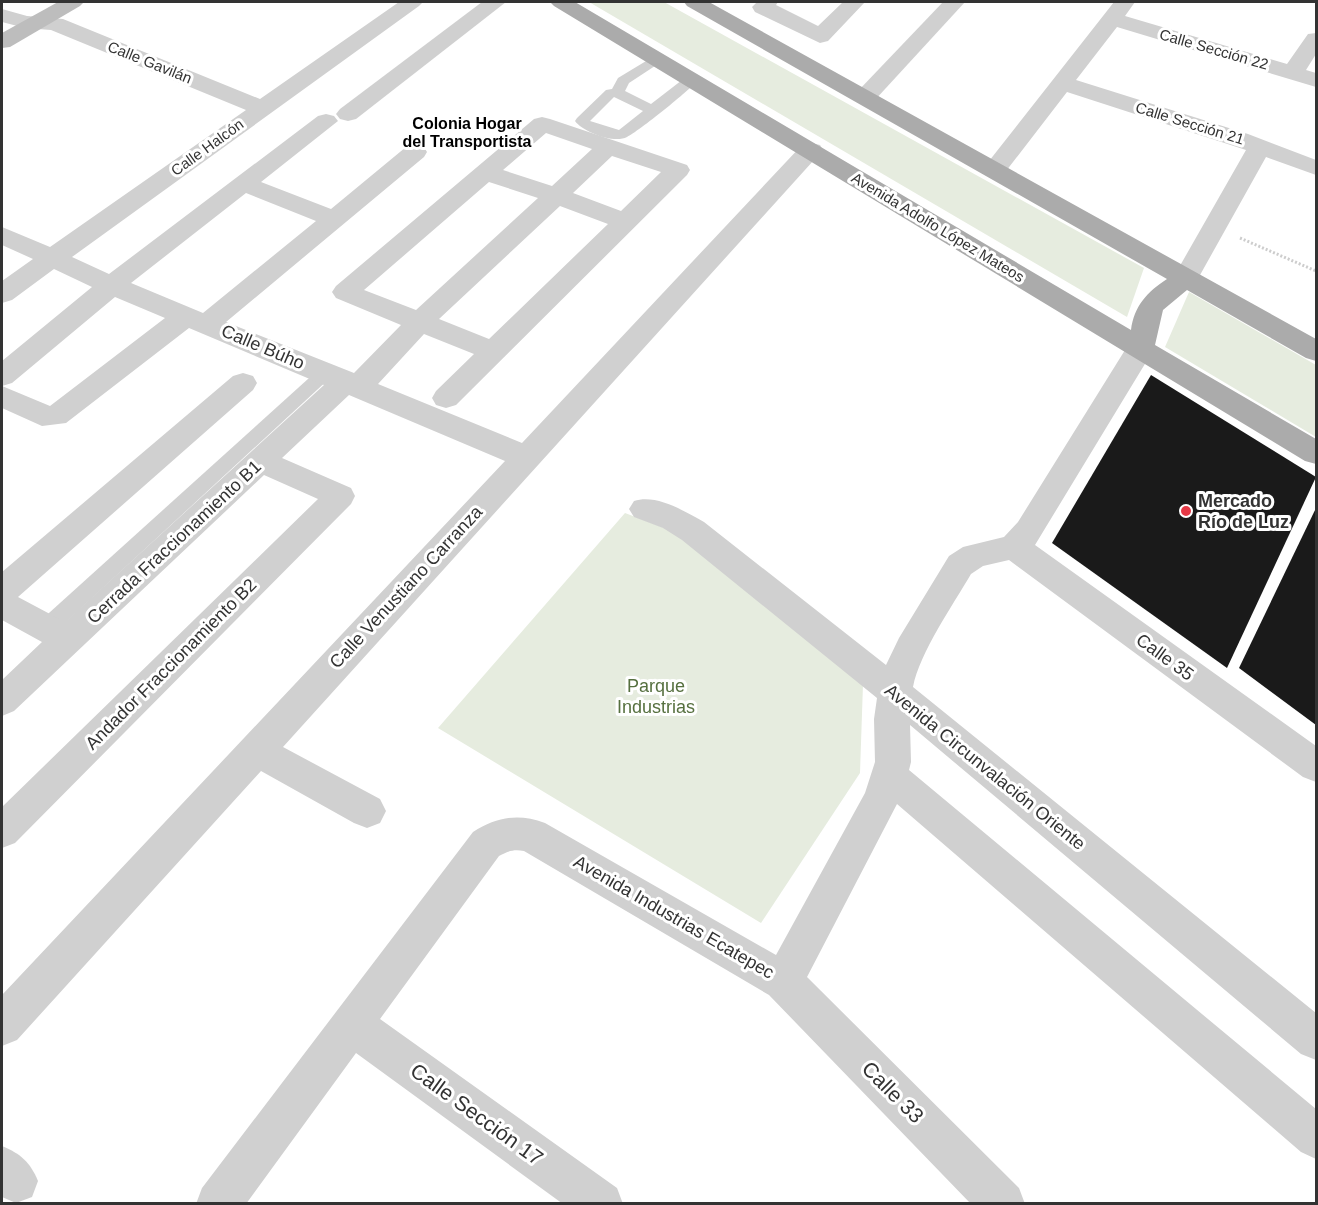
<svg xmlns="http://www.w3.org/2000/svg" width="1318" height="1205" viewBox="0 0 1318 1205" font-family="Helvetica,sans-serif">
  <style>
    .green { fill: #e6ecdf }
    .building { fill: #1a1a1a }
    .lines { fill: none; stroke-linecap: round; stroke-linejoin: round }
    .path { stroke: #cdcdcd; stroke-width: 3; stroke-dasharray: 2 2; stroke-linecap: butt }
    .lane { fill: #d0d0d0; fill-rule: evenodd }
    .street { fill: #d0d0d0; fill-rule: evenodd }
    .secondary { fill: #bdbdbd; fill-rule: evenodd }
    .primary { fill: #ababab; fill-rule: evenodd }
    .poi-dot { fill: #e63946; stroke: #fff; stroke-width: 2 }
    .labels { text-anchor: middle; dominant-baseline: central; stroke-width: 6; stroke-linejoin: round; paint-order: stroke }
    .far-street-label { font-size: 15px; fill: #333; stroke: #fff }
    .far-neighbourhood-label { font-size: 16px; font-weight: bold; fill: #000; stroke: #fff }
    .street-label { font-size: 18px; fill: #333; stroke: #fff }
    .poi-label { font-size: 18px; font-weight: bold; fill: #333; stroke: #fff; text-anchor: start }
    .park-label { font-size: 18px; fill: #56703f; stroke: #fff }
    .near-street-label { font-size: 21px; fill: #333; stroke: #fff }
  </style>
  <rect width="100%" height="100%" fill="#fff"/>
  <g class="green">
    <polygon points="589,2 664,2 1144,268 1127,317"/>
    <polygon points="1189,292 1316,365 1316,437 1165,347"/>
    <polygon points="625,513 675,532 863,684 860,773 761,923 438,728"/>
  </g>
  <g class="building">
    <polygon points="1151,375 1316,477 1227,668 1052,543"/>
    <polygon points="1316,508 1316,725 1239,668"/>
  </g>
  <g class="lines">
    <polyline class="path" points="1240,238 1316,271"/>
    <g class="lane">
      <path d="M656,55L661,56L663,59L661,62L629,83L625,91L651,104L686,77L691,76L698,80C690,90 639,131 627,137C614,144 583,132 575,121L577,118L606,90L612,89L618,78ZM614,97L643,111L619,130L590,121Z"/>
      <polygon points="325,367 331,369 333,373 331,377 53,634 46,636 39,634 36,628 39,622 319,369"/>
    </g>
    <g class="street">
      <path d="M399,2H423L419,6L72,257L109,274L318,116L326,114L334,116L338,121L261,182L331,209L406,147L415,145L424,147L427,152L424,157L226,322L354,373L401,325L336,298L332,292L336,286L534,119L542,117L550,119L687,165L690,170L687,175L456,405L446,408L436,405L432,398L436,391L474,354L424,334L378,384L522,443L802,145L811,143L820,145L823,150L283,747L380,799L386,811L380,823L367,828L354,823L261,771L17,1040L2,1046V995L505,461L349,395L282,458L351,488L355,496L351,504L15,843L2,848V807L318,499L264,475L14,711L2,716V680L42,642L2,620V572L233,376L243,373L253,376L257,383L253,390L18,597L65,622L324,385L189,328L66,423L42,426L2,408V386L50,406L165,318L115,297L12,383L2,386V361L92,287L54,269L12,300L2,303V281L33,259L2,245V227L50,247L246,110L51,30L25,28L2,22V9L27,16L63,19L260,99ZM546,133L592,149L552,186L503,170ZM612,156L661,172L621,211L573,193ZM489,182L538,198L416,310L364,290ZM246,193L316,221L203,313L131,283ZM560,206L608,224L489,339L439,319Z"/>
      <polygon points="482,2 506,2 356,119 348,121 340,119 336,114 340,109"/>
      <polygon points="757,2 778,2 776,5 818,26 843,2 865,2 828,41 820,43 755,12 752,7"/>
      <polygon points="943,2 965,2 874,101 866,103 858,101 855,96 858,91"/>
      <polygon points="1114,2 1135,2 1125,16 1287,64 1308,34 1316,33 1316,54 1306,70 1316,73 1316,87 1117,27 1076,80 1248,134 1316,160 1316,175 1266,157 1195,284 1186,287 1177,284 1173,278 1246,150 1067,92 1003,175 994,177 985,175 982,170"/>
      <path d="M1140,340L1150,342L1154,349L1035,545L1316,746V782L1303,777L1009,560L983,566L971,574C953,605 920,652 913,687L1316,1013V1060L1301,1054L910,725L911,762L909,770L1316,1109V1159L1301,1152L897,804L807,977L1019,1188L1025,1204H971L769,995L524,851C514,849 508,851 499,856L380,1019L617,1188L623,1204H563L356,1053L246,1204H196L202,1188L473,832C497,817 518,813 545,823L776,955L865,793L875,762L874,719L877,698L682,540L663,528L634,517L629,509L634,501C657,494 684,511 704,522L886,665L899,638L949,556L963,547L1004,537L1018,522L1130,342Z"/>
      <path d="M2,1146C21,1154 30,1162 38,1181L32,1197L16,1203L2,1197Z"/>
    </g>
    <polygon class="secondary" points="58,2 84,2 80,6 10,47 2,48 2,33"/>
    <path class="primary" d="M550,2H575L1131,330C1134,306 1147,292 1167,279L687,6L684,2H709L1316,339V361L1306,358L1187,290L1163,310L1155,345L1316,439V464L1305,461L554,6Z"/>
  </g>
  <circle class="poi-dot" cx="1186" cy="511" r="6"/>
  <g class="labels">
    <g class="far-street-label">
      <text transform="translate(1214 49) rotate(16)">Calle Sección 22</text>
      <text transform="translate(150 62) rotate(22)">Calle Gavilán</text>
      <text transform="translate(1190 123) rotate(17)">Calle Sección 21</text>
      <text transform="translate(207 147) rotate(-36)">Calle Halcón</text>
      <text transform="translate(938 227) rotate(31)">Avenida Adolfo López Mateos</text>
    </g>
    <g class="far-neighbourhood-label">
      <text x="467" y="123">Colonia Hogar<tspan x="467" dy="18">del Transportista</tspan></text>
    </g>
    <g class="street-label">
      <text transform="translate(263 347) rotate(23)">Calle Búho</text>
      <text transform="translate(174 542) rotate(-43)">Cerrada Fraccionamiento B1</text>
      <text transform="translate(406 587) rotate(-47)">Calle Venustiano Carranza</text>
      <text transform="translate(1165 657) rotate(36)">Calle 35</text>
      <text transform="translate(171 664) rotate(-45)">Andador Fraccionamiento B2</text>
      <text transform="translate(985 767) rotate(39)">Avenida Circunvalación Oriente</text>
      <text transform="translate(674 917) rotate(30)">Avenida Industrias Ecatepec</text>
    </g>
    <g class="poi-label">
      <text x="1198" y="501">Mercado<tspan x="1198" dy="21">Río de Luz</tspan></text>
    </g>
    <g class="park-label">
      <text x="656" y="686">Parque<tspan x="656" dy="21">Industrias</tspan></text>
    </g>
    <g class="near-street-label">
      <text transform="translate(893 1092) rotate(45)">Calle 33</text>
      <text transform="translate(477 1114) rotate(36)">Calle Sección 17</text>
    </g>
  </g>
  <rect width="1318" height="1205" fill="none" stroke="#333333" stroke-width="6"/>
</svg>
